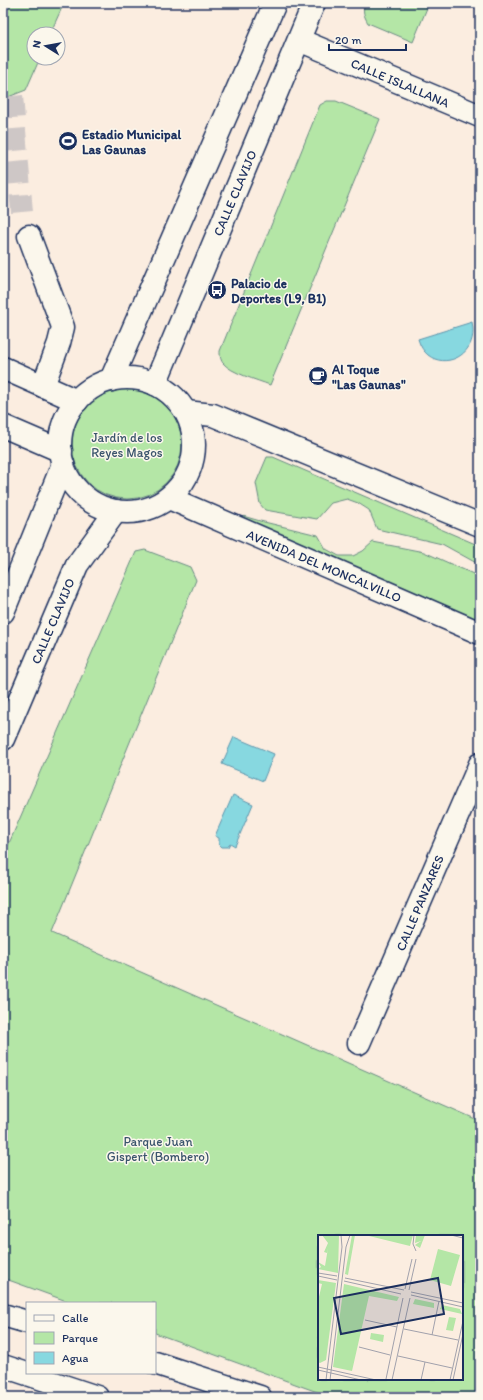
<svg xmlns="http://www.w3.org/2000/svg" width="483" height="1400" viewBox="0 0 483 1400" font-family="Itim,sans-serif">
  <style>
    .green { fill: #b4e6a6; stroke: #688a82; fill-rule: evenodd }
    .water { fill: #87d8e0; stroke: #5c94ac }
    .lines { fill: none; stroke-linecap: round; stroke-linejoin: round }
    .minor-tunnel { stroke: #cec7c6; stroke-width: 22; stroke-dasharray: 22 11; stroke-linecap: butt }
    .minor-casing { stroke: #1b2f5e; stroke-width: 25 }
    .highway-casing { stroke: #1b2f5e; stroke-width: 25 }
    .minor { stroke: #fbf7ec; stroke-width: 22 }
    .highway { stroke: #fbf7ec; stroke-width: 22 }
    .labels { text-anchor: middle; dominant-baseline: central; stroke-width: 3; stroke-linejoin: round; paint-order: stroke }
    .street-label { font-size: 13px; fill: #1b2f5e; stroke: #fbf7ec }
    .poi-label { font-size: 13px; font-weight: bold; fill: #1b2f5e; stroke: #fbf7ec; text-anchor: start }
    .park-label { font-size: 13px; fill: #3a546c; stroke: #fbf7ec }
    .inset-road { fill: none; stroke: #a1a1ac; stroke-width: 1 }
    .view { fill: #1b2f5e; fill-opacity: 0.15; stroke: #1b2f5e; stroke-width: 2 }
    .inset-edge { fill: none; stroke: #1b2f5e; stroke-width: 2 }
  </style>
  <rect width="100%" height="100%" fill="#fbede0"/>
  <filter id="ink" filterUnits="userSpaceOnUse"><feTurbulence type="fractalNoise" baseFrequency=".025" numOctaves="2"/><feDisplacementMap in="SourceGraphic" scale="8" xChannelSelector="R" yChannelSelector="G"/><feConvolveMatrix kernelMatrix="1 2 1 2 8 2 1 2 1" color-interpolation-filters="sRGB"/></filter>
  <g filter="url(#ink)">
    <g class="green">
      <polygon points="3,3 64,3 50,34 34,34 34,58 40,58 26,90 3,99"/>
      <path d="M365,3H429L413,42L368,23C364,16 362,11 365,3Z"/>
      <path d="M327,101H336L380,119L270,385C257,380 231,373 223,363C220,359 220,355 220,351L320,105Z"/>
      <circle cx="127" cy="444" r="55"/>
      <polygon points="267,457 273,457 480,546 480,565 442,544 377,529 369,510 358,503 347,499 331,503 317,519 265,510 260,504 256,483"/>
      <polygon points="243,516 260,521 318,535 326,549 339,556 353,556 363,551 373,542 424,552 480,577 480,629 238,522"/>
      <path d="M145,550L190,567L196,580L52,933L480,1121V1397H331L155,1333V1303H72L3,1278V857L136,552ZM319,1236H462V1379H319Z"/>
    </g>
    <g class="water">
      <path d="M472,322C481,361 429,377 418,339Z"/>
      <polygon points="234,737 274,754 263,781 222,764"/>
      <polygon points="233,795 253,804 235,846 230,843 228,847 222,847 219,844 219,838 215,836"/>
    </g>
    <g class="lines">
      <polyline class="minor-tunnel" points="12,96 22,212"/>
      <g class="minor-casing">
        <g id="minor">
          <polyline points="299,40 480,116"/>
          <polyline points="29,236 63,327 59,343 43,386"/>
          <polyline points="3,368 77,401"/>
          <circle cx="127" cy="445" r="67"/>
          <polyline points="111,380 275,3"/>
          <polyline points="155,384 314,3"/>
          <polyline points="186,412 213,415 480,525"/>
          <polyline points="3,426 61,451"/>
          <polyline points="169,498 480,633"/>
          <polyline points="3,612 63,464"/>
          <polyline points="3,739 77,565 116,511"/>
          <polyline points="359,1043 480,764"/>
        </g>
      </g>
      <g class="highway-casing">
        <g id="highway">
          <polyline points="3,1315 27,1322"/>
          <polyline points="155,1363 260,1397"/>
          <polyline points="3,1366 97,1397"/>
        </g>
      </g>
      <use href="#minor" class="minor"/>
      <use href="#highway" class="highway"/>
    </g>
  </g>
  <defs>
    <g id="stadium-disc" transform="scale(1)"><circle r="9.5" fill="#1b2f5e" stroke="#fbf7ec"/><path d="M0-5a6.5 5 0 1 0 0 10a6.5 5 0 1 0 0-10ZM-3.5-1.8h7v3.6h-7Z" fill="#fff"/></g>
    <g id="bus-disc" transform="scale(1)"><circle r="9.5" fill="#1b2f5e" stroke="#fbf7ec"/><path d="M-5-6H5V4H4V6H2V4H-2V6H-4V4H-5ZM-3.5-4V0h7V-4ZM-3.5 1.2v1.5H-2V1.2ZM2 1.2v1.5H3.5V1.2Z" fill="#fff"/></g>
    <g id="cafe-disc" transform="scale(1)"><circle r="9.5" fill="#1b2f5e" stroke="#fbf7ec"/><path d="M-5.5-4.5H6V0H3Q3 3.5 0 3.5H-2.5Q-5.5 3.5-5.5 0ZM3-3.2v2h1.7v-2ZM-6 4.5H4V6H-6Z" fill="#fff"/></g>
  </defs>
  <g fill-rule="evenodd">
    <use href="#stadium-disc" x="68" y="141"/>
    <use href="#bus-disc" x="217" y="290"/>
    <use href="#cafe-disc" x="318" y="376"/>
  </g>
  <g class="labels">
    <g class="street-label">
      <text transform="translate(400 83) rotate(23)">CALLE ISLALLANA</text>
      <text transform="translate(235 193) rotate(-67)">CALLE CLAVIJO</text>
      <text transform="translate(324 566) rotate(23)">AVENIDA DEL MONCALVILLO</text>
      <text transform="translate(53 621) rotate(-67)">CALLE CLAVIJO</text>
      <text transform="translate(420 903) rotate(-67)">CALLE PANZARES</text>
    </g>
    <g class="poi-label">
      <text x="82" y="134">Estadio Municipal<tspan x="82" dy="15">Las Gaunas</tspan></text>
      <text x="231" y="283">Palacio de<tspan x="231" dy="15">Deportes (L9, B1)</tspan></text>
      <text x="332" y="369">Al Toque<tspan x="332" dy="15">"Las Gaunas"</tspan></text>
    </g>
    <g class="park-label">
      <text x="127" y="437">Jardín de los<tspan x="127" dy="15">Reyes Magos</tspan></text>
      <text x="158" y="1141">Parque Juan<tspan x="158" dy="15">Gispert (Bombero)</tspan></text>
    </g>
  </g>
  <g transform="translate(318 1235)">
    <rect width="145" height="145" fill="#fbede0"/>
    <path d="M4,0H21L20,38L0,34L3,32L0,27L7,31L10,13L9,18L6,17L10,8ZM34,0H37L30,40L27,39ZM47,0H95L92,11ZM98,0H107L102,13L97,10L103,6L97,8ZM120,14L142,20L133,51L112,45ZM0,45L18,48L8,125L2,128L0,127V66L4,49L0,48ZM26,49L81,62L79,66L51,61L34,136L15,132ZM97,64L116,68V73L95,69ZM124,70L142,74L144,79L122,74ZM131,82L138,83L135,96L128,95ZM53,98L66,100L65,107L52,104Z" fill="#b4e6a6"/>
    <path class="inset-road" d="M96,0L95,9L98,16M133,0L145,3M0,38L19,41M0,41L19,45M27,43L86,55M26,46L83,59M87,54L94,24M91,55L98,24M93,57L145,68M93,60L145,72M47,85L79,92M86,94L140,105M114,100L121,66M41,112L72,120M80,121L134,133M0,132L58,145M0,135L43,145M68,144L85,63M8,145L24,12L23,0M12,145L28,12L32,0M74,145L92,63M103,145L107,127M132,145L145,86M135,145L145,99"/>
    <path class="view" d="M120,43L126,79L23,99L16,63Z"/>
    <rect width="145" height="145" class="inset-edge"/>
  </g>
  <rect width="483" height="1400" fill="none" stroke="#fbf7ec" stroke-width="16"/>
  <rect x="8" y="8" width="467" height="1384" fill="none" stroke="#1b2f5e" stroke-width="1.5" filter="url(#ink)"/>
  <rect x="26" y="1302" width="130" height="72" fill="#fbf7ec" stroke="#a1a7b3"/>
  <rect x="34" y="1315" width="20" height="6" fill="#fbf7ec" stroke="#a1a7b3"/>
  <text x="62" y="1322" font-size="12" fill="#1b2f5e">Calle</text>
  <rect x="34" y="1332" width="20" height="12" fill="#b4e6a6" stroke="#a1a7b3"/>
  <text x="62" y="1342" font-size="12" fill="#1b2f5e">Parque</text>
  <rect x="34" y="1352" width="20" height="12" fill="#87d8e0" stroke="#a1a7b3"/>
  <text x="62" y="1362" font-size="12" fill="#1b2f5e">Agua</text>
  <g transform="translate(46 46) rotate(281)"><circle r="19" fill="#fbf7ec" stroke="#a1a7b3"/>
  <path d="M0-3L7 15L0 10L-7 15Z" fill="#1b2f5e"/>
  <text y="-6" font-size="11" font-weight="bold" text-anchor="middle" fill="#1b2f5e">N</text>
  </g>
  <path d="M329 44v6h77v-6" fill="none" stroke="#1b2f5e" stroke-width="2"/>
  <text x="335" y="44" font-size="12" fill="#1b2f5e" stroke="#fbf7ec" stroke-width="3" paint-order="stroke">20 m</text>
</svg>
